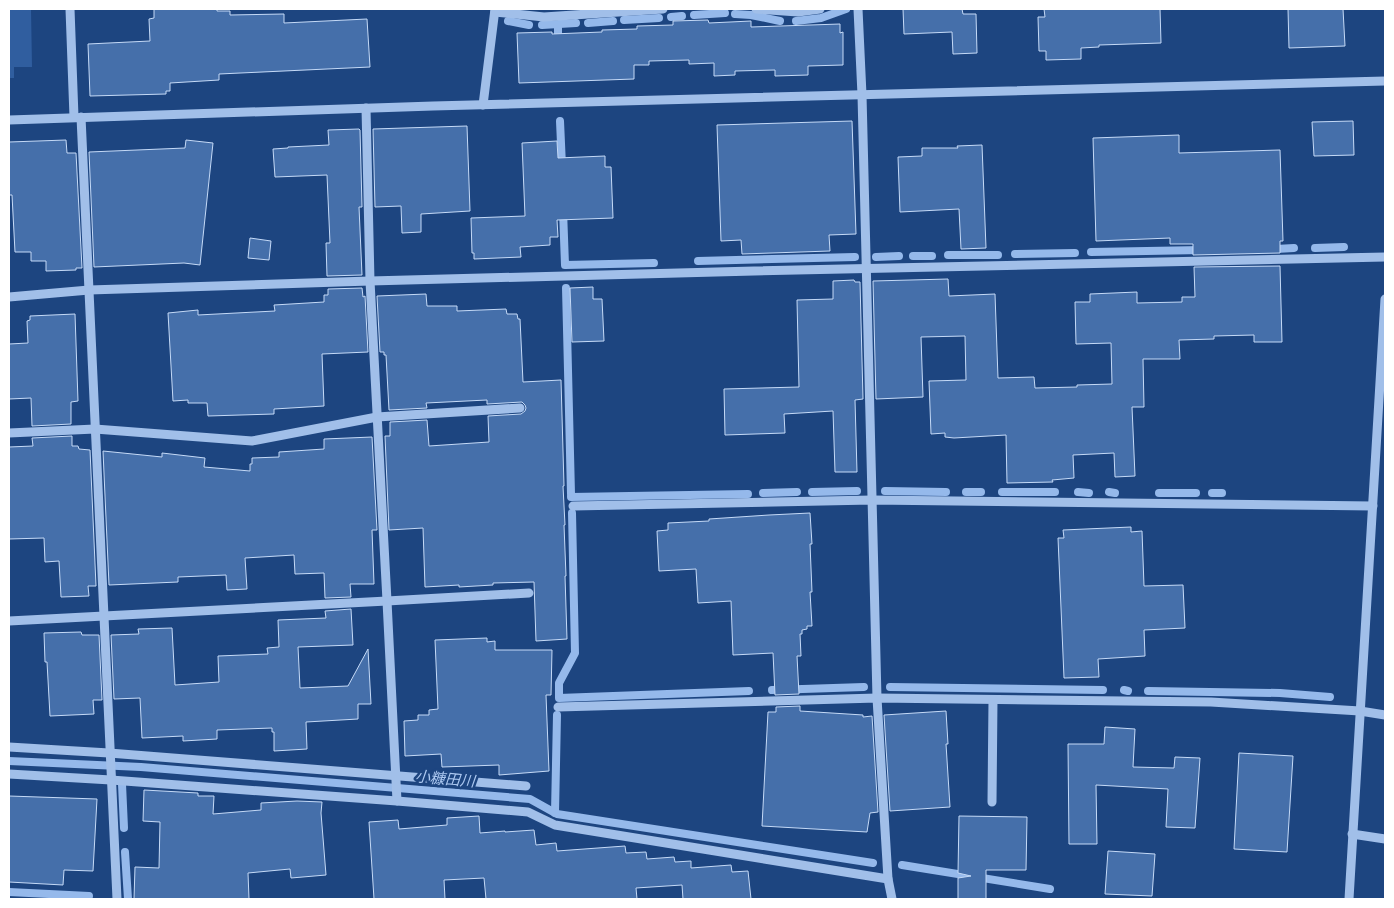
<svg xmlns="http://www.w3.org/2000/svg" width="1394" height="908" viewBox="0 0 1394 908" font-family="'Varela Round','Noto Sans JP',sans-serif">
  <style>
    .green { fill: #305e9f }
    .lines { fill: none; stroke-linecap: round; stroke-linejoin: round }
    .stream { stroke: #95b9eb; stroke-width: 8 }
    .building { fill: #456faa; stroke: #c5daf7 }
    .minor { stroke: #a1bfe9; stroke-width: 9 }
    .labels { text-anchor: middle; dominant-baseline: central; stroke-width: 5; stroke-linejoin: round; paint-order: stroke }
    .water-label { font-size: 15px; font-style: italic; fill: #adc9f1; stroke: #1d4580 }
  </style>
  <rect width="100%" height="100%" fill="#1d4580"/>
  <polygon class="green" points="9,9 31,9 32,67 14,67 14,78 9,78"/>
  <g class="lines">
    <g class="stream">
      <polyline points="735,14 751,15 780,21"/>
      <polyline points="694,15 725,13"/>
      <polyline points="671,17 682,16"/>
      <polyline points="624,20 659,18"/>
      <polyline points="508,21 529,25"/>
      <polyline points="796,21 821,18 846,9"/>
      <polyline points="588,23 613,21"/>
      <polyline points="542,25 576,23"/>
      <polyline points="558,25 558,43"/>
      <polyline points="560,121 562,166"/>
      <polyline points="563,210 565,265 654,263"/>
      <polyline points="1315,248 1344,247"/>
      <polyline points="1276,249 1294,248"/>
      <polyline points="1091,252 1202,250"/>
      <polyline points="1015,254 1075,253"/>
      <polyline points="948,255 998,255"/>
      <polyline points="913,256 932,256"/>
      <polyline points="876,257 899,256"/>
      <polyline points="698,261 855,257"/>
      <polyline points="566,288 571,494"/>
      <polyline points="885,491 946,492"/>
      <polyline points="812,492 857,491"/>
      <polyline points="966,492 981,492"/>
      <polyline points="1002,492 1055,492"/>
      <polyline points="1078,492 1089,493"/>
      <polyline points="1109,492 1115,493"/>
      <polyline points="763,493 797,492"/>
      <polyline points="1159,493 1196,493"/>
      <polyline points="1212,493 1222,493"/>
      <polyline points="571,497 748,494"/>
      <polyline points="572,513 575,653 559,683 559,698 749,691"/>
      <polyline points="890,687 1103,690"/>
      <polyline points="772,690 864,687"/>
      <polyline points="1124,690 1128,691"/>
      <polyline points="1148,691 1280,693 1330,697"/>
      <polyline points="9,761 141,767 530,799 557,814 873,863"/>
      <polyline points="122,784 124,828"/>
      <polyline points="555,813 557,715"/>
      <polyline points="125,852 128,899"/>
      <polyline points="902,865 1050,889"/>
      <polyline points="9,892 89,896"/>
    </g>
  </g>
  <g class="building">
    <polygon points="154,9 217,9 217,11 230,11 230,15 284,14 284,23 367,19 370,67 219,74 219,80 170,83 170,91 166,91 166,94 90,96 88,44 150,41 149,19 154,18"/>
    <polygon points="903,9 962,9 963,14 976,14 977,53 953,54 952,32 904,34"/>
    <polygon points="1044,9 1160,9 1161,43 1099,45 1099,47 1081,48 1081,59 1046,60 1046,51 1039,51 1038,17 1045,17"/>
    <polygon points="1288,9 1343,9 1345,46 1289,48"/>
    <polygon points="708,20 709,23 751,21 751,27 840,24 840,33 843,32 843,65 808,66 808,75 775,76 775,70 735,71 735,75 714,76 714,63 689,64 689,60 649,61 649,65 634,65 634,79 519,83 517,33 552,32 552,34 602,32 602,30 637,29 637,26 673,25 673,21"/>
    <polygon points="852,121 856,234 829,235 830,251 742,254 741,240 721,241 717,125"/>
    <polygon points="1353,121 1354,155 1314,156 1312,122"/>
    <polygon points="467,126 470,211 421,214 421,232 402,233 401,206 375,207 373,129"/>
    <polygon points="359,129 360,130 362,207 359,207 362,275 327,276 326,243 330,243 327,175 275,177 273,149 288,148 288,147 329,145 328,130"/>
    <polygon points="1179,135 1179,153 1280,150 1283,241 1280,241 1280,253 1193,255 1193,244 1170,244 1170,238 1096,241 1093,138"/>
    <polygon points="66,140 67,153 76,153 82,268 76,268 76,270 46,271 46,261 31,261 31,252 15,252 12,195 9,195 9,142"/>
    <polygon points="186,140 213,143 200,265 184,263 94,267 89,152 185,148"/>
    <polygon points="557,141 558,158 605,156 605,167 611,167 613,218 557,220 558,237 550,237 550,245 520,247 521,257 474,259 474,253 472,253 471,218 525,216 522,143"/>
    <polygon points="982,145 986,248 961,249 959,209 900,212 898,157 922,156 922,148 958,148 957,146"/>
    <polygon points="250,238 271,241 269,260 248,258"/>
    <polygon points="1280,266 1282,342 1254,342 1254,335 1214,336 1214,339 1179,340 1180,359 1143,359 1144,407 1132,407 1135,476 1115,477 1114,453 1073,455 1074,478 1052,480 1053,482 1007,483 1006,435 954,438 945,437 945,433 931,434 929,381 966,380 965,336 921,337 923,397 876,399 873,281 948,279 949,296 995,294 998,378 1034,377 1035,388 1077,387 1077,385 1112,384 1111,343 1076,344 1075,302 1090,302 1090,294 1137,292 1137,303 1182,302 1182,297 1195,297 1194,267"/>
    <polygon points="854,280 855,282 860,282 863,399 855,400 857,472 835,472 833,411 784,414 785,433 725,435 724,389 799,387 797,300 833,299 833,281"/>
    <polygon points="593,287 593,299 602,299 604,341 572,342 570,288"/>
    <polygon points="362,288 363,297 365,296 368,352 322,354 324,406 274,409 274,414 208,416 207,403 188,403 188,400 173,401 168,313 198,310 198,315 275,311 274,305 324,302 324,295 328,295 328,289"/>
    <polygon points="426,294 427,306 457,306 457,311 506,309 507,314 517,314 518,319 520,319 523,382 561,380 564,486 563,486 565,525 564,525 566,576 565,576 567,639 536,641 534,582 493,583 493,585 459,587 459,585 425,587 423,528 389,530 385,436 390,436 390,422 427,420 429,446 489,442 488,416 521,414 525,411 526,408 525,405 522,402 487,404 487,400 426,403 427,408 389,410 386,355 384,355 384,352 380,352 377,296"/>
    <polygon points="75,314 78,401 71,402 71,424 32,426 31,398 9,399 9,344 28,343 27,321 30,320 30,316"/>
    <polygon points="72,436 72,446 78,446 79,449 90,450 96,586 88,586 89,596 61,597 59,561 45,562 44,538 9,539 9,447 33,446 32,438"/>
    <polygon points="372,437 377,530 372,530 374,584 350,584 351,597 325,598 324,573 295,574 294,555 245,558 247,589 227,590 226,575 178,577 178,582 109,585 103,451 162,457 162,453 205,458 204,467 250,471 250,464 252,464 252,458 279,457 279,452 324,449 324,439"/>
    <polygon points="810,513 812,544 810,544 812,592 810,592 812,626 807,626 807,629 802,630 802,634 800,634 801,656 797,656 799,694 775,695 773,653 733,655 731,601 698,603 696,569 659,571 657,531 668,530 668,523 709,521 709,519 769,515"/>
    <polygon points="1131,527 1131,532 1142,531 1144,586 1183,585 1185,628 1144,630 1145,656 1098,659 1099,677 1064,678 1058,538 1064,538 1063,530"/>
    <polygon points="351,609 353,645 298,647 300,688 348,686 368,649 371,704 358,704 358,719 306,722 307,749 274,751 274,732 272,732 272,728 217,730 217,739 183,741 183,736 142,738 140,698 114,699 111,635 139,634 138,629 172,628 175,685 219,682 218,656 268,654 267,648 279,647 278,620 326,618 325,611"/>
    <polygon points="81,632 82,635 99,635 102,700 93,700 94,714 50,716 47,662 45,662 44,633"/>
    <polygon points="487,638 487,642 495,641 495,650 552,650 551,695 546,695 549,771 499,775 499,765 442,767 441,754 405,756 404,721 418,720 418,715 429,715 429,710 438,709 435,640"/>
    <polygon points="800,706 800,711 863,715 863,717 872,716 878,812 870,813 867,832 762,826 768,712 776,712 776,707"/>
    <polygon points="946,711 948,744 946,744 950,807 890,811 884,715"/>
    <polygon points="1105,727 1135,729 1133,767 1174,768 1175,757 1200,758 1195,828 1166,827 1168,789 1096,785 1097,844 1069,844 1068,744 1104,744"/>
    <polygon points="1239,753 1293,756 1287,852 1234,849"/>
    <polygon points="144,790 198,793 198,796 214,796 213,814 261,810 261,803 297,801 322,802 321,813 326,875 291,878 290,869 248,873 249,899 134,899 135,867 159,868 160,822 143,821"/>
    <polygon points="9,796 97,799 93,871 64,870 63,885 9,882"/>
    <polygon points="479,816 480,833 505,831 505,832 534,830 536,845 556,843 557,851 625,846 626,853 646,852 647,859 674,857 675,862 691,861 691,868 731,865 732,872 748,871 751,899 683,899 682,885 636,888 637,899 486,899 484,878 444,880 445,899 374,899 369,822 398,820 399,829 447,825 447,818"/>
    <polygon points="959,816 1027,817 1026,870 986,870 986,899 958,899 958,878 971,876 958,873"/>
    <polygon points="1108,851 1155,854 1152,896 1105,894"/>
  </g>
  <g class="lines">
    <g class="minor">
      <polyline points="70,9 74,117"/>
      <polyline points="756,9 798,12 820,9"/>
      <polyline points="858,9 862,95 877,698 888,879 892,899"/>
      <polyline points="495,12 544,17 663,9"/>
      <polyline points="483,105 495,9"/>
      <polyline points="81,117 117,899"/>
      <polyline points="9,120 433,106 1385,81"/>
      <polyline points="9,297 89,290 370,281 754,271 1385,257"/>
      <polyline points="9,433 95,429 252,441 377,417 520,408"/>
      <polyline points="573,506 872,500 1373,506"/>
      <polyline points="9,621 387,601 370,281 366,108"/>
      <polyline points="558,707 877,698 1211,702 1360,711 1385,715"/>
      <polyline points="9,747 109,753 526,786"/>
      <polyline points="9,774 111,780 397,801 528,812 555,825 888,879"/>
      <polyline points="397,801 387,601 529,593"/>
      <polyline points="992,802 993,700"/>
      <polyline points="1352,834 1385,839"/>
      <polyline points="1349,899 1385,299"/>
    </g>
  </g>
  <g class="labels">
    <g class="water-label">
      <text transform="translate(445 779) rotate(5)">小糠田川</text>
    </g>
  </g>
  <rect width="1394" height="908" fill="none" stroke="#ffffff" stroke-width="20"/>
</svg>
